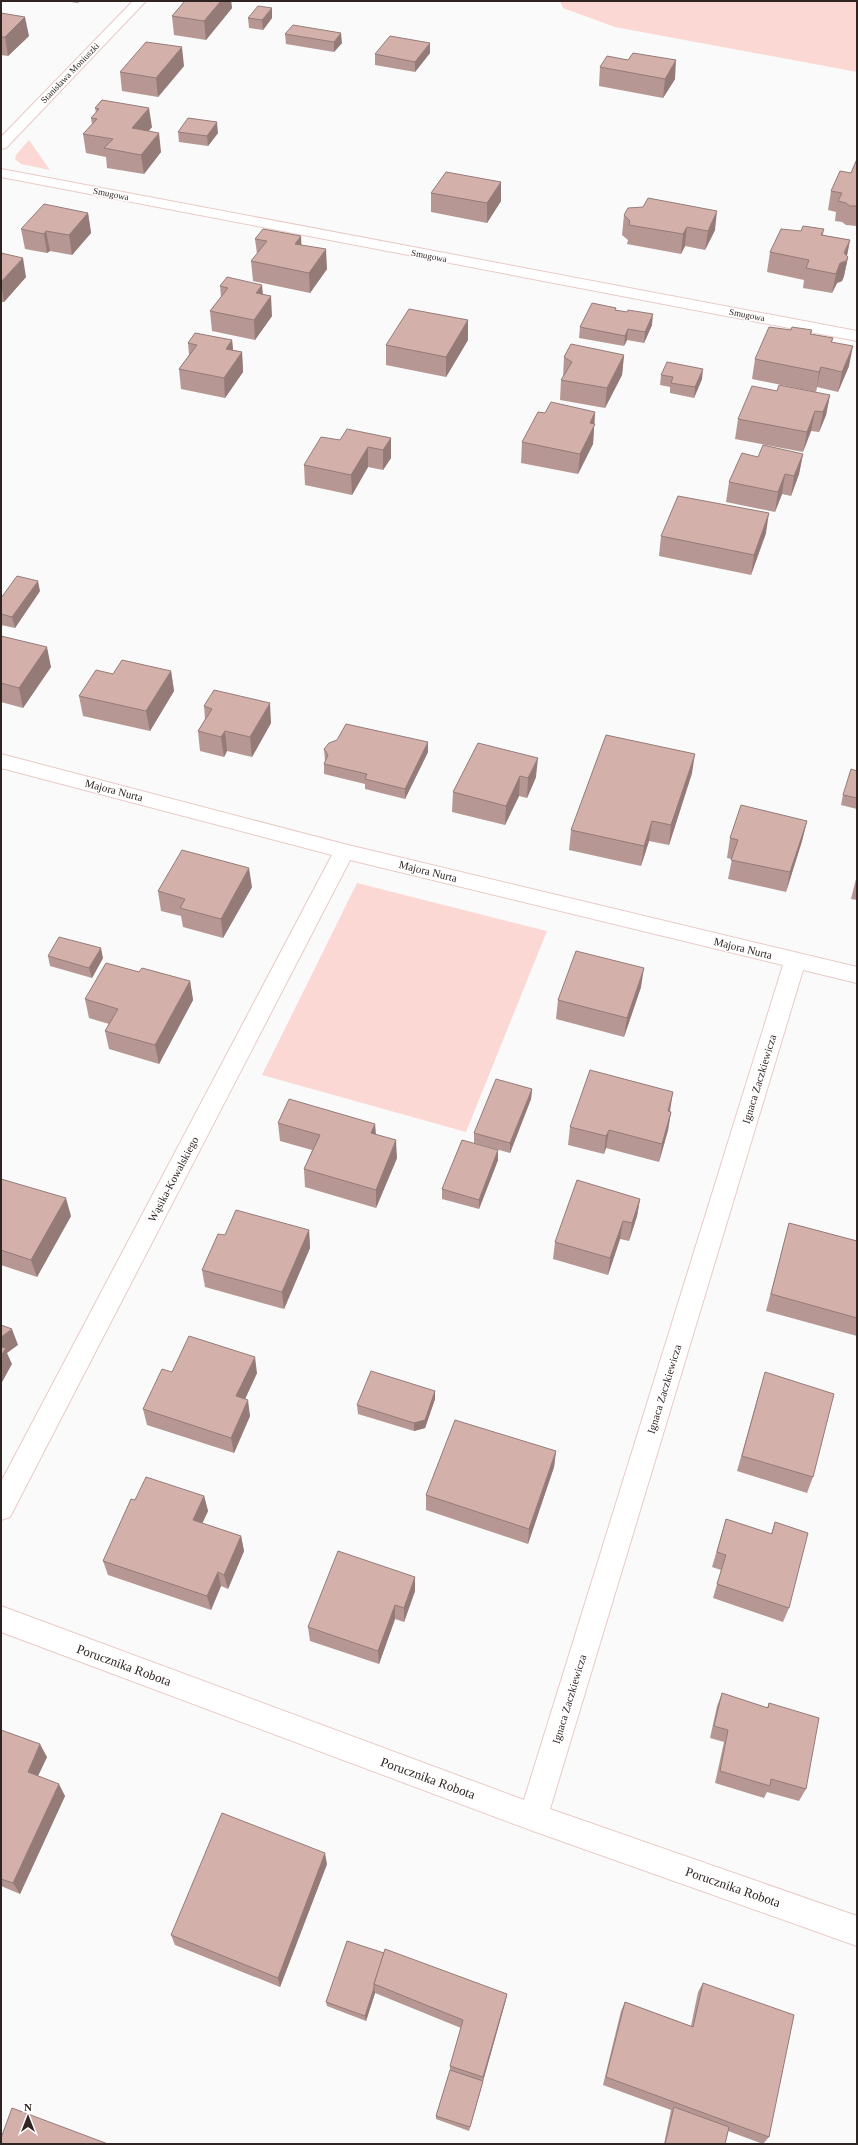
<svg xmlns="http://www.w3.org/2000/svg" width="858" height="2145" viewBox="0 0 858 2145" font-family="Georgia,serif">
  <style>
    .green { fill: #fbd8d3 }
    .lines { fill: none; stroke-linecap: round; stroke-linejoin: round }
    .minor-casing { stroke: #eacac5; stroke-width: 2 }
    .tertiary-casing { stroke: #eacac5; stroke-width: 2 }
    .minor { fill: #fff; fill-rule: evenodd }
    .tertiary { fill: #fff; fill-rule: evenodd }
    .wall { fill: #b69793 }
    .shaded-wall { fill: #947b78 }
    .building { fill: #d4b0ab; stroke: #947b78 }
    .labels { text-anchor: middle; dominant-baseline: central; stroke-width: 3; stroke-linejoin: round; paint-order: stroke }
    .far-street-label { font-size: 9px; fill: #302422; stroke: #fff }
    .street-label { font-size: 11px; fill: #302422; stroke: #fff }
    .near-street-label { font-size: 13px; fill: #302422; stroke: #fff }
  </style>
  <rect width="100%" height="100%" fill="#fafafa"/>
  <g class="green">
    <polygon points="560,1 857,1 857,72 615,27 563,8"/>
    <polygon points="29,140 50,170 21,164 15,159 16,155"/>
    <polygon points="357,883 547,931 466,1132 262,1075"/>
  </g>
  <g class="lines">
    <g class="minor-casing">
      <g id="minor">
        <polygon points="1,169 857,331 857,341 1,177"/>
        <polygon points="1,754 344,844 857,967 857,983 803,970 550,1809 857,1916 857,1946 533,1831 1,1632 1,1606 524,1800 783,965 350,860 10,1517 1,1520 1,1482 332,855 1,768"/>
      </g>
    </g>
    <g class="tertiary-casing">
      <polygon id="tertiary" points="133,1 146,1 6,148 1,149 1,137"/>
    </g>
    <use href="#minor" class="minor"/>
    <use href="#tertiary" class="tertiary"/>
  </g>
  <g class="wall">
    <polygon points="64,1 80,1 78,3"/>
    <polygon points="185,1 231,1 232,8 206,40 174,35 172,16"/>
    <polygon points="1,13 29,36 8,56 1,55"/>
    <polygon points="248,18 272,18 263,30 249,28"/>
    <polygon points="285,34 342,43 334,52 286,44"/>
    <polygon points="430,53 415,72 375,65 375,54"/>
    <polygon points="184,66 158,97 122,91 120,72"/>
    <polygon points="600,67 675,79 663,98 599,86"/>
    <polygon points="102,100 152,127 148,131 161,152 144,174 107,168 106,157 86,153 83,134 92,124 91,118 96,113 95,108"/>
    <polygon points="178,132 218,133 208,146 179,142"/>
    <polygon points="857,159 857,226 846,225 842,222 835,221 836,212 828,210 831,191 851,173"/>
    <polygon points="501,182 501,201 487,223 431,212 431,193"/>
    <polygon points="88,213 91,233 72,255 50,251 47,253 25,249 21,229"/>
    <polygon points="624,215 715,230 705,250 685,246 681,254 627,244 628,240 622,235"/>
    <polygon points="824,229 823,235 850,240 847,256 848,257 844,276 842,281 837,283 832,293 803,288 804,280 767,272 770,252 801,231"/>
    <polygon points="301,236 301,245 327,269 310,293 253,281 251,261 257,254 255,239"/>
    <polygon points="1,253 26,277 4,302 1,302"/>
    <polygon points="220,286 263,294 272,316 255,340 212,331 210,311 221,297"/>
    <polygon points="616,310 652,325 644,343 627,340 624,346 579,338 580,327"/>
    <polygon points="468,320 468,340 446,377 386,365 386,345"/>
    <polygon points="791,330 812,330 811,334 833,338 832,342 849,366 838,392 817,387 816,392 752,379 755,359"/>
    <polygon points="232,340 233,350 242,352 243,372 225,398 181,389 179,369 189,355 188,343"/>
    <polygon points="624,355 622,375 605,408 560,400 561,380 563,377 564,357"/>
    <polygon points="661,375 702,379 694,398 670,393 670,387 660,385"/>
    <polygon points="777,391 830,395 826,415 819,432 811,431 803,452 735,439 738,419"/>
    <polygon points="595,412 593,444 578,474 521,463 522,442 545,413"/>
    <polygon points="391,438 391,458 383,470 368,467 352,495 305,485 304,465"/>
    <polygon points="803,454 799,474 791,496 782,494 775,512 726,502 729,482 758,457"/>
    <polygon points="766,533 751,575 659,556 661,536"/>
    <polygon points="40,591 15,628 1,625 1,598"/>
    <polygon points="1,636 51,667 23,708 1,702"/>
    <polygon points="171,671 174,691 150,731 83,716 79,696"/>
    <polygon points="204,706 271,723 252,757 227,751 224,757 200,751 198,731 205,719"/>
    <polygon points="478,743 536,777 527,798 519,796 505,825 452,812 453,792"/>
    <polygon points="324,749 428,752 405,799 365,789 365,784 324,774 324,764 325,761"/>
    <polygon points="857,771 857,809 841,805 843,795"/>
    <polygon points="692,773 669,845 649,841 641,866 569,850 571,830"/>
    <polygon points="807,821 802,841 786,892 728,879 732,859 727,858 730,838"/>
    <polygon points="857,875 857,900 851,899"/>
    <polygon points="252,887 223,938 183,927 181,916 161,911 158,891"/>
    <polygon points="48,956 103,958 92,978 50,966"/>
    <polygon points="139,972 190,981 193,1000 159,1064 109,1049 105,1031 109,1024 89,1018 85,999"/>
    <polygon points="641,987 624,1037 556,1019 558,1000"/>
    <polygon points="532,1089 531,1099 510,1153 474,1143 474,1133"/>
    <polygon points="670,1111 671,1112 668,1130 659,1162 606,1148 604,1154 568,1145 570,1127"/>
    <polygon points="278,1123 375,1124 376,1135 397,1158 376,1208 305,1187 304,1169 312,1150 280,1141"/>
    <polygon points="498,1150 498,1160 479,1209 442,1199 442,1189"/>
    <polygon points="1,1179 71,1216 37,1277 1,1265"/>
    <polygon points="640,1199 637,1216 629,1241 620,1239 608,1275 553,1259 555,1242"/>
    <polygon points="789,1223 857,1241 857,1336 766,1311"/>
    <polygon points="309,1230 310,1248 284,1309 205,1287 202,1270 225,1235"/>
    <polygon points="172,1372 257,1373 245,1399 250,1416 234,1453 147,1425 143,1409"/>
    <polygon points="760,1389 813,1477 807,1493 737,1471"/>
    <polygon points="435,1391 435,1399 425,1428 414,1431 358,1414 357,1405"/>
    <polygon points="556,1451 554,1467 528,1544 426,1510 426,1495"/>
    <polygon points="204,1496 208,1511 202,1523 241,1536 244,1551 228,1589 221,1586 211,1610 108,1575 103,1561 135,1500"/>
    <polygon points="726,1519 771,1534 775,1522 789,1608 783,1622 713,1598 721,1570 712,1567"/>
    <polygon points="415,1577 415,1591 404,1622 395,1619 379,1664 310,1641 308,1627"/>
    <polygon points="722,1693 767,1708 769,1703 806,1789 799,1801 767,1792 764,1798 715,1783 724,1742 710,1738 717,1706"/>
    <polygon points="1,1730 47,1757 38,1776 65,1796 20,1894 1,1886"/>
    <polygon points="327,1864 280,1987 175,1945 171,1935"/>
    <polygon points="347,1941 507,1994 505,2003 469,2131 436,2119 436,2116 450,2070 450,2066 461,2028 375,1993 366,2021 327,2006 326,2002"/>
    <polygon points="703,1983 769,2137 763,2144 728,2131 725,2144 664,2144 671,2110 603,2085 621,2011 625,2002 691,2026 698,1992"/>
  </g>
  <g class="shaded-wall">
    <polygon points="221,1 231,1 232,8 206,40 204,21"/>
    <polygon points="272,8 272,18 263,30 262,20"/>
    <polygon points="25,17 29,36 8,56 5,37"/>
    <polygon points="341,33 342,43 334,52 334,42"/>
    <polygon points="430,43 430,53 415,72 415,62"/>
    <polygon points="182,47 184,66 158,97 156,78"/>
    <polygon points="676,60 675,79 663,98 665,79"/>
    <polygon points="149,108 152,127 135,148 132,128"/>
    <polygon points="217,122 218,133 208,146 207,136"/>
    <polygon points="159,133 161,152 144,174 141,155"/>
    <polygon points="501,182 501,201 487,223 487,203"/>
    <polygon points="717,211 715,230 705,250 708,231"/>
    <polygon points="88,213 91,233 72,255 69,235"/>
    <polygon points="687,227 685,246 681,254 683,234"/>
    <polygon points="46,231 50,251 47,253 44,234"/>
    <polygon points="301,236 302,256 295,244"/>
    <polygon points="850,240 846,260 848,257 844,276 842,281 837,283 832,293 836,274"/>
    <polygon points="326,249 327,269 310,293 309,273"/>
    <polygon points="23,258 26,277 4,302 1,282"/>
    <polygon points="262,285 264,304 256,293"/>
    <polygon points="271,296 272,316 255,340 254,320"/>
    <polygon points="653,314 652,325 644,343 645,332"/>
    <polygon points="468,320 468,340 446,377 446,357"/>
    <polygon points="628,329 627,340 624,346 625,336"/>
    <polygon points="232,340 234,360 226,349"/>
    <polygon points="853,346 849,366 838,392 842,372"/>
    <polygon points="242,352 243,372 225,398 224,378"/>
    <polygon points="624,355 622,375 605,408 607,388"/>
    <polygon points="821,367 816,392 819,372"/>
    <polygon points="703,369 702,379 694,398 695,387"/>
    <polygon points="830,395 826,415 819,432 823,412"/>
    <polygon points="815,411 811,431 803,452 807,432"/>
    <polygon points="595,412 593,444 578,474 580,454 590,423"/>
    <polygon points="391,438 391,458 383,470 383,450"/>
    <polygon points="368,447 368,467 352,495 351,475"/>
    <polygon points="803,454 799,474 791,496 794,476"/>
    <polygon points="785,474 782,494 775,512 778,492"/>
    <polygon points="769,513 766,533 751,575 754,555"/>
    <polygon points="38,581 40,591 15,628 12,617"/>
    <polygon points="47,647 51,667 23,708 19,688"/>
    <polygon points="171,671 174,691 150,731 146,711"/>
    <polygon points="270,703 271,723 252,757 250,737"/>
    <polygon points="225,731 227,751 224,757 221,737"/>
    <polygon points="428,742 428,752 405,799 405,789"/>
    <polygon points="695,754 692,773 669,845 671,825"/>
    <polygon points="538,758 536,777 527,798 528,778"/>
    <polygon points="520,776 519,796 505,825 506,806"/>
    <polygon points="652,821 649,841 641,866 644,846"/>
    <polygon points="807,821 802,841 786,892 790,872"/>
    <polygon points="249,868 252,887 223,938 221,919"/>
    <polygon points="101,948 103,958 92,978 89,968"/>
    <polygon points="644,968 641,987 624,1037 627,1018"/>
    <polygon points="190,981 193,1000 159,1064 155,1045"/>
    <polygon points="532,1089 531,1099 510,1153 510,1143"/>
    <polygon points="673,1092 670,1111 665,1129 668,1111"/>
    <polygon points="671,1112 668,1130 659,1162 662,1144"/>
    <polygon points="375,1124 376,1142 371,1133"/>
    <polygon points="609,1130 606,1148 604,1154 606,1136"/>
    <polygon points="396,1140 397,1158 376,1208 376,1190"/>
    <polygon points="498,1150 498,1160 479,1209 479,1200"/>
    <polygon points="66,1198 71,1216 37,1277 31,1260"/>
    <polygon points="640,1199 637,1216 629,1241 632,1223"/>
    <polygon points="623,1221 620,1239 608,1275 610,1258"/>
    <polygon points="309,1230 310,1248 284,1309 282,1292"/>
    <polygon points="12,1329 18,1345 7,1353 12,1364 1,1384 1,1337"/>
    <polygon points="255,1357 257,1373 239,1412 236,1396"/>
    <polygon points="435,1391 435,1399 425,1428 414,1431 414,1423"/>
    <polygon points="248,1400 250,1416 234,1453 231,1438"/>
    <polygon points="556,1451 554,1467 528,1544 529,1529"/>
    <polygon points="204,1496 208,1511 197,1535 193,1520"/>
    <polygon points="241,1536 244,1551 228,1589 224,1575"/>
    <polygon points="218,1572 221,1586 211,1610 207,1596"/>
    <polygon points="415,1577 415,1591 404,1622 404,1608"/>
    <polygon points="395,1605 395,1619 379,1664 378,1651"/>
    <polygon points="40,1744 47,1757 34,1784 28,1772"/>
    <polygon points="59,1784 65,1796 20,1894 13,1883"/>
    <polygon points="325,1853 327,1864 280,1987 278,1978"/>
    <polygon points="374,1988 375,1993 366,2021 365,2016"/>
    <polygon points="507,1994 505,2003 469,2131 470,2127 483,2081 483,2077"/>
  </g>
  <g class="building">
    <polygon points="185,1 221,1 204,21 172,16"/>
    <polygon points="258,6 272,8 262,20 248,18"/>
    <polygon points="1,13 25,17 5,37 1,37"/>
    <polygon points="293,25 341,33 334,42 285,34"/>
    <polygon points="390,36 430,43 415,62 375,54"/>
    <polygon points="146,42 182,47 156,78 120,72"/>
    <polygon points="633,53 676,60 665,79 600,67 607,56 628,60"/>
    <polygon points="102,100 149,108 132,128 159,133 141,155 104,148 113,139 83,134 97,119 91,118 99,109 95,108"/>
    <polygon points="188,118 217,122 207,136 178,132"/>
    <polygon points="857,159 857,206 850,206 846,203 838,201 842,193 831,191 840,171 851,173"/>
    <polygon points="446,172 501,182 487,203 431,193"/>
    <polygon points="648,198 717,211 708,231 687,227 683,234 629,225 630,221 624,215 628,208 643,207"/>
    <polygon points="44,204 88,213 69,235 46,231 44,234 21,229"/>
    <polygon points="803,226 824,229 821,235 850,240 844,253 848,257 846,261 840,263 836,274 806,268 809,260 770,252 781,229 801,231"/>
    <polygon points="263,229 301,236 295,244 326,249 309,273 251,261 267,241 255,239"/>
    <polygon points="1,253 23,258 1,282"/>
    <polygon points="227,277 262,285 256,293 271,296 254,320 210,311 228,288 220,286"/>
    <polygon points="592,303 616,308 615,310 627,312 628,310 653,314 645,332 628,329 625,336 580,327"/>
    <polygon points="409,309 468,320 446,357 386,345"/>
    <polygon points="769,327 791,330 792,327 812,330 810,334 833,338 831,342 853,346 842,372 821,367 819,372 755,359"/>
    <polygon points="195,333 232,340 226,349 242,352 224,378 179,369 197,345 188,343"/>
    <polygon points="571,344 624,355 607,388 561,380 572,362 564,357"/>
    <polygon points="667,362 703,369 695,387 671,383 673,377 661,375"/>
    <polygon points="779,385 830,395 823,412 815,411 807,432 738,419 752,386 777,391"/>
    <polygon points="551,402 595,412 590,423 595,424 580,454 522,442 538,412 545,413"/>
    <polygon points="347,429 391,438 383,450 368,447 351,475 304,465 321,437 340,440"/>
    <polygon points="763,445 803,454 794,476 785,474 778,492 729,482 742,453 758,457"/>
    <polygon points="678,496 769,513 754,555 661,536"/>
    <polygon points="17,576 38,581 12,617 1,614 1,598"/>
    <polygon points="1,636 47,647 19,688 1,683"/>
    <polygon points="122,660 171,671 146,711 79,696 96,670 113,674"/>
    <polygon points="214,690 270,703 250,737 225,731 221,737 198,731 212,709 204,706"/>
    <polygon points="346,724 428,742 405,789 365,779 367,774 324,764 328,755 324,749 329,743 337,740"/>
    <polygon points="606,735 695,754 671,825 652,821 644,846 571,830"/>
    <polygon points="478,743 538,758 528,778 520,776 506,806 453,792"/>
    <polygon points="851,769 857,771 857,798 843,795"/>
    <polygon points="741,805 807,821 790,872 731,860 738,840 730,838"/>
    <polygon points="182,850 249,868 221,919 180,908 185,899 158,891"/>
    <polygon points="59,937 101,948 89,968 48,956"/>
    <polygon points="576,951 644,968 627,1018 558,1000"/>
    <polygon points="106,963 139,972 142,968 190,981 155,1045 105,1031 118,1009 85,999"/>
    <polygon points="590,1070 673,1092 668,1111 671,1112 662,1144 609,1130 606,1136 570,1127"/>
    <polygon points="496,1079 532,1089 510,1143 474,1133"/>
    <polygon points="289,1099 375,1124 371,1133 396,1140 376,1190 304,1169 320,1135 278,1123"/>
    <polygon points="462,1140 498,1150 479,1200 442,1189"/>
    <polygon points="1,1179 66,1198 31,1260 1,1250"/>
    <polygon points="577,1180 640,1199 632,1223 623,1221 610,1258 555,1242"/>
    <polygon points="236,1210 309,1230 282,1292 202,1270 218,1234 225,1235"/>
    <polygon points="789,1223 857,1241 857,1318 771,1294"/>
    <polygon points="1,1325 12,1329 1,1337"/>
    <polygon points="189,1336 255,1357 236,1396 248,1400 231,1438 143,1409 162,1369 172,1372"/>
    <polygon points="1,1347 6,1348 1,1356"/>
    <polygon points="371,1371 435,1391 425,1420 414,1423 357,1405"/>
    <polygon points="765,1372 834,1394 813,1477 742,1456"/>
    <polygon points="455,1420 556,1451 529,1529 426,1495"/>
    <polygon points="146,1477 204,1496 193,1520 241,1536 224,1575 218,1572 207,1596 103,1561 131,1499 135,1500"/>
    <polygon points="726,1519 772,1534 775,1522 808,1533 789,1608 717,1584 726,1555 717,1552"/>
    <polygon points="338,1551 415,1577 404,1608 395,1605 378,1651 308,1627"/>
    <polygon points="722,1693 768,1708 769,1703 819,1718 806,1789 771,1779 770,1786 720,1771 728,1730 714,1726"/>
    <polygon points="1,1730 40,1744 28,1772 59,1784 13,1883 1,1879"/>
    <polygon points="222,1813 325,1853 278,1978 171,1935"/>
    <polygon points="347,1941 384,1953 374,1984 374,1988 365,2016 326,2002"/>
    <polygon points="385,1949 507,1994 483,2077 450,2066 463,2020 374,1984"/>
    <polygon points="703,1983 794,2015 769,2137 606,2077 625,2002 693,2027"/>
    <polygon points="450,2070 483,2081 470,2127 436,2116"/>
    <polygon points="674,2107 729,2127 725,2144 665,2144"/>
    <polygon points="12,2108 108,2144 1,2144 1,2138"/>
  </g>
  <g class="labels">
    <g class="far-street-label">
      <text transform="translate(70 73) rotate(-46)">Stanisława Moniuszki</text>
      <text transform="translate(111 194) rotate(11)">Smugowa</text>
      <text transform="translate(429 256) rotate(11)">Smugowa</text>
      <text transform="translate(747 315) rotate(11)">Smugowa</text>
    </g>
    <g class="street-label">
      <text transform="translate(114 790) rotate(15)">Majora Nurta</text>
      <text transform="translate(428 871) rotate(14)">Majora Nurta</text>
      <text transform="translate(743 948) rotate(14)">Majora Nurta</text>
      <text transform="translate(759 1079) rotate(-73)">Ignaca Zaczkiewicza</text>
      <text transform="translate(173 1179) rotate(-62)">Wąsika-Kowalskiego</text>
      <text transform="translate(664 1389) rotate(-73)">Ignaca Zaczkiewicza</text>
      <text transform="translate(569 1699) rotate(-73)">Ignaca Zaczkiewicza</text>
    </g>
    <g class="near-street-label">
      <text transform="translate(124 1665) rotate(20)">Porucznika Robota</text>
      <text transform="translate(428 1778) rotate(20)">Porucznika Robota</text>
      <text transform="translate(733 1887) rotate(19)">Porucznika Robota</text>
    </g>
  </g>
  <rect width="858" height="2145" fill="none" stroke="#302422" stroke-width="4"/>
  <g transform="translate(28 2117)" stroke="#ffffff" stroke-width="3" paint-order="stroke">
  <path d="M0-3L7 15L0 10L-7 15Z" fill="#302422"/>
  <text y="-6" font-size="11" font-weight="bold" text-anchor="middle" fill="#302422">N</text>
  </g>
</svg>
